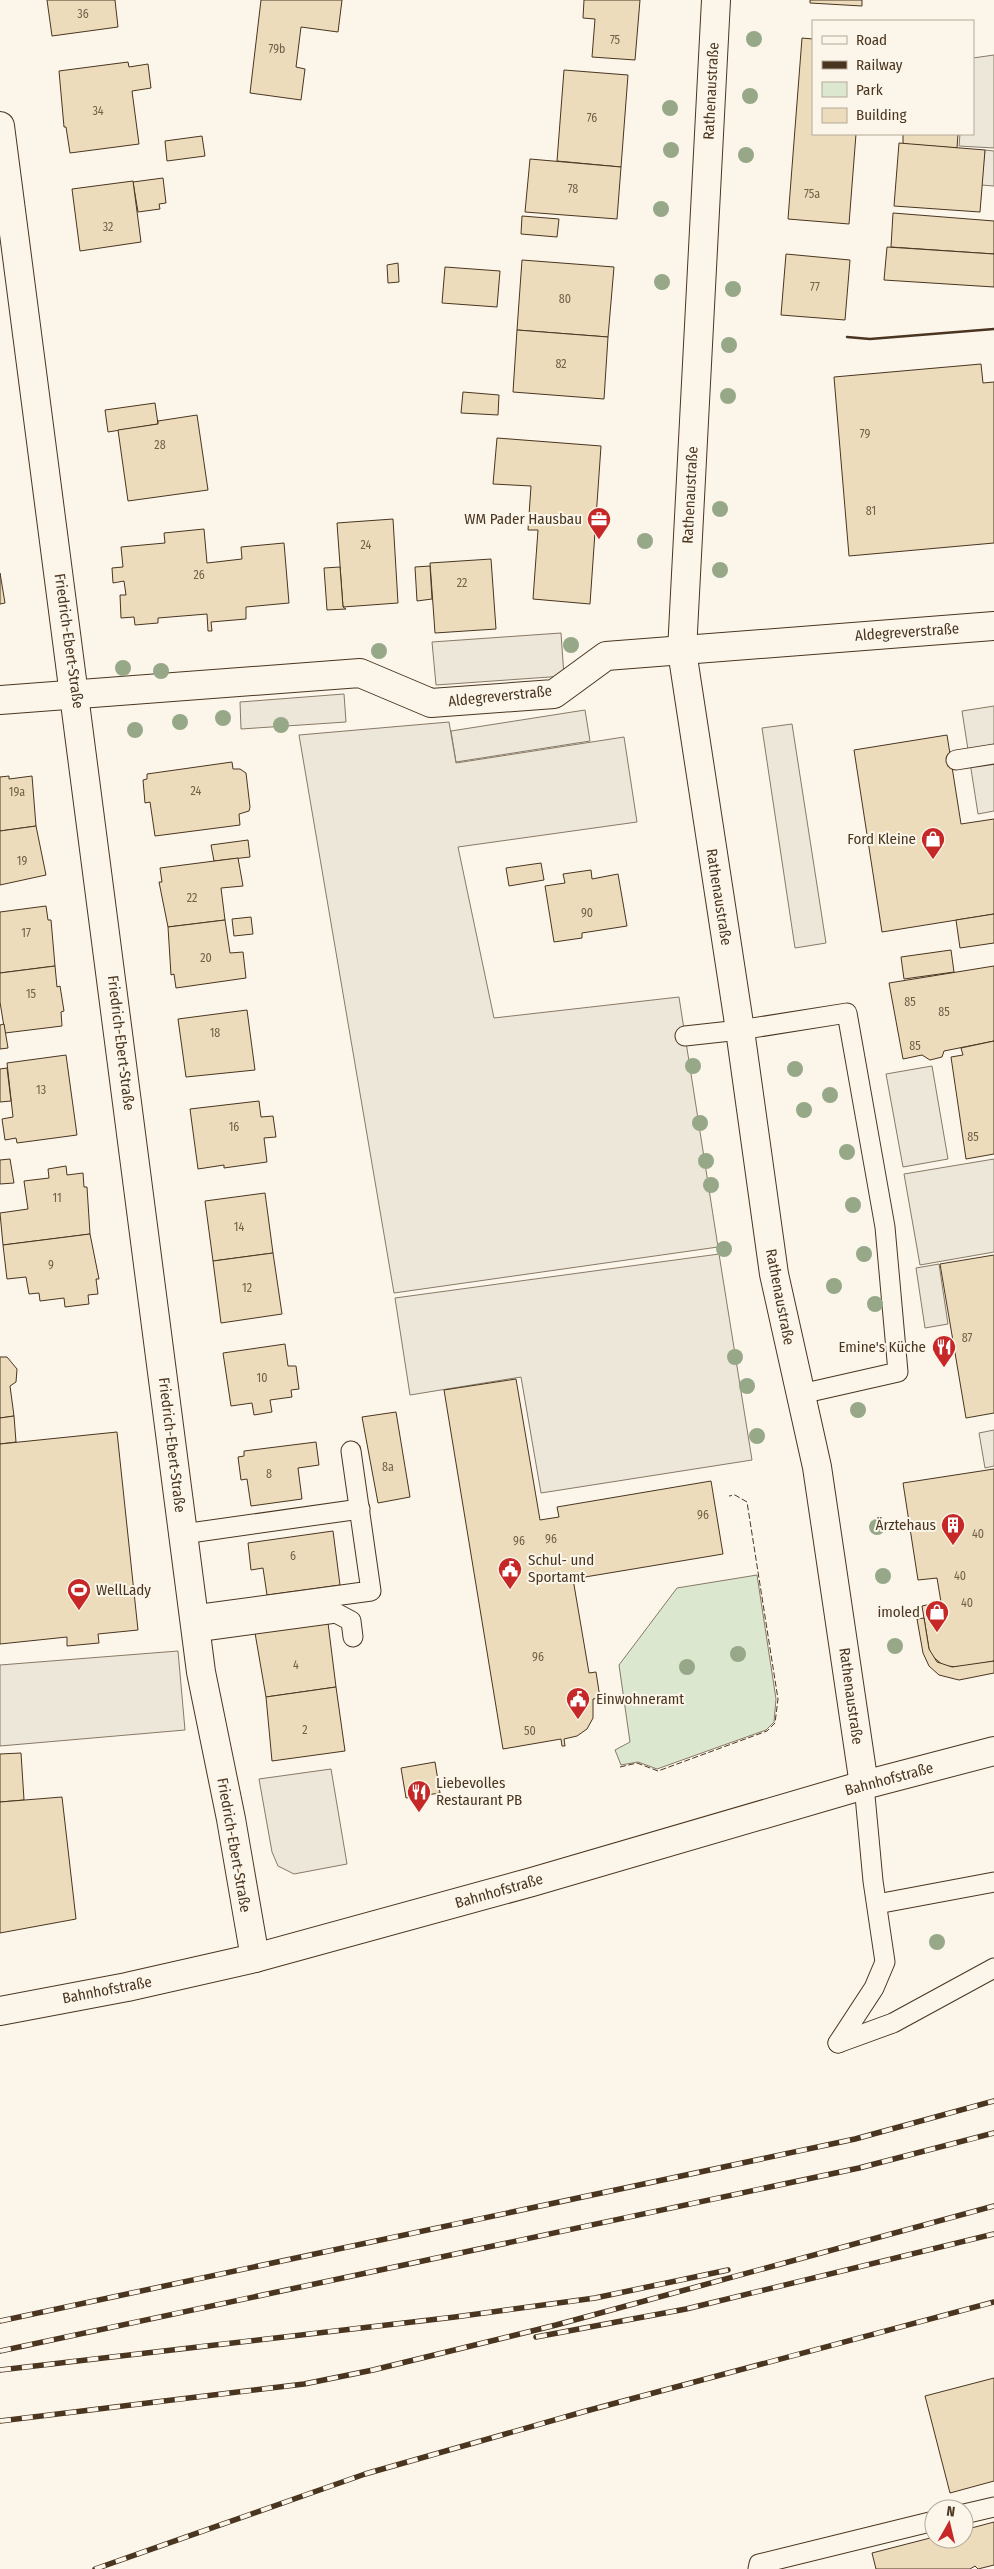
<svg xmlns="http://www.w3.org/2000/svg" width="994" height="2569" viewBox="0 0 994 2569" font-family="'Fira Sans Condensed',sans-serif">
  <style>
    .green { fill: #dce7d0; stroke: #887966 }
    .parking { fill: #ede7d9; stroke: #887966 }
    .building { fill: #ecdcbc; stroke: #4a3520 }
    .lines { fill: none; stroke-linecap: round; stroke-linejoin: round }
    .service-casing { stroke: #4a3520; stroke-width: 21 }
    .minor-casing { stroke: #4a3520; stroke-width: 30 }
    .tertiary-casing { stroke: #4a3520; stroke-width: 30 }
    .secondary-casing { stroke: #4a3520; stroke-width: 30 }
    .service { stroke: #fbf6e9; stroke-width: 19 }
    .minor { stroke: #fbf6e9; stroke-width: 28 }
    .tertiary { stroke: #fbf6e9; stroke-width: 28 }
    .secondary { stroke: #fbf6e9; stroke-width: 28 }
    .rail-casing { stroke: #4a3520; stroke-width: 5.5 }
    .rail { stroke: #fbf6e9; stroke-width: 4; stroke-dasharray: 11; stroke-linecap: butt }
    .fence { stroke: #4a3520; stroke-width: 1; stroke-dasharray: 6 2.5; stroke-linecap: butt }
    .wall { stroke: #4a3520; stroke-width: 2.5 }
    .tree { fill: #96a887 }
    .labels { text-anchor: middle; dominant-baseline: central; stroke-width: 4; stroke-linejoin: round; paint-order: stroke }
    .number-label { font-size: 12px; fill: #725f47 }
    .street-label { font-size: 15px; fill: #4a3520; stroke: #fbf6e9 }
    .poi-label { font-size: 15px; fill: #4a3520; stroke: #fbf6e9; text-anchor: end }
  </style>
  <rect width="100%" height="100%" fill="#fbf6e9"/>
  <polygon class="green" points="757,1575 776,1699 774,1722 766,1730 657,1769 638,1762 621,1765 615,1750 630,1742 619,1665 677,1588"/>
  <g class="parking">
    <polygon points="994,55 994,148 959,146 960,134 973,134 973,58"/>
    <polygon points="985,150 994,151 994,186 981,185"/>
    <polygon points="561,633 564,676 436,685 432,642"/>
    <polygon points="344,694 346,722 241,729 240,702"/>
    <polygon points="994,706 994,811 978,814 962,711"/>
    <polygon points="585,710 590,741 456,762 451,731"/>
    <polygon points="449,722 456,763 624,737 637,822 458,847 494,1018 679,997 718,1247 394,1293 299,735"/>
    <polygon points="792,724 826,943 795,948 762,728"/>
    <polygon points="932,1066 948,1159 903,1167 886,1074"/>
    <polygon points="994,1159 994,1252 920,1265 904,1174"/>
    <polygon points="719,1254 752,1460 541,1493 521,1377 410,1395 395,1298"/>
    <polygon points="939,1264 948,1324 925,1328 916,1268"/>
    <polygon points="994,1430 994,1466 985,1468 979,1433"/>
    <polygon points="178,1651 185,1730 0,1746 0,1665"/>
    <polygon points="331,1769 347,1864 294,1874 278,1866 272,1852 259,1779"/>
  </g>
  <g class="building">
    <polygon points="47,0 115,0 118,27 52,36"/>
    <polygon points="261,0 342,0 338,32 301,27 296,67 305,69 301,100 250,93"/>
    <polygon points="584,0 640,0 635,60 592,57 595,19 583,18"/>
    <polygon points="810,0 862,0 862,6 810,3"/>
    <polygon points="802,38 813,39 813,134 856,134 849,224 788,219"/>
    <polygon points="128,62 129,67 148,64 151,88 132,91 139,144 70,153 66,127 64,127 59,71"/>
    <polygon points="564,70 628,75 621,167 557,161"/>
    <polygon points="903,134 958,134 957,148 903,144"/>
    <polygon points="202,136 205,156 167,161 165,141"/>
    <polygon points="899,143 985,150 980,212 894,206"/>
    <polygon points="530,159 621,167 617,219 525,212"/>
    <polygon points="163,178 166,203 159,204 160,209 138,212 133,182"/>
    <polygon points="133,181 141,242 80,251 72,189"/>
    <polygon points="893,213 994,221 994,254 891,247"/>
    <polygon points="522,216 559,219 557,237 521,234"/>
    <polygon points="887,247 994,254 994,287 884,280"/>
    <polygon points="786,254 850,260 845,320 781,315"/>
    <polygon points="522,260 614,267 608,337 517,330"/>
    <polygon points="398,263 399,282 388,283 387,265"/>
    <polygon points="445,267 500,271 497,307 442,303"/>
    <polygon points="517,330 608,337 604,399 513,392"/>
    <polygon points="981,364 983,383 994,382 994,543 849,556 834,377"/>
    <polygon points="463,392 499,395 498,415 461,413"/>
    <polygon points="155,403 158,424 108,432 105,410"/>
    <polygon points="197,415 208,490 128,501 118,430 158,424 158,421"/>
    <polygon points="497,438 601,446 590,604 533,599 538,530 528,530 531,486 493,484"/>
    <polygon points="393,519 398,603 343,607 337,523"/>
    <polygon points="204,529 207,563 242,559 241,547 284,543 289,603 246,607 246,619 211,622 212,631 208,631 207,614 158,618 158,623 135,625 134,617 121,618 120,595 126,595 124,581 113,583 112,568 123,567 121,547 165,543 164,533"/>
    <polygon points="491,559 496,629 435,633 430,563"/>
    <polygon points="430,566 432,599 417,601 415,567"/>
    <polygon points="340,567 343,607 346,609 327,610 324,568"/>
    <polygon points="0,573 5,603 0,604"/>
    <polygon points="947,735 961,824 994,819 994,914 882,932 854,750"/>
    <polygon points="232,762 233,769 240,769 246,773 250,807 249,811 239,814 240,825 155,836 150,802 145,803 143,780 147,779 147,774"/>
    <polygon points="9,776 9,779 32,776 36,826 0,831 0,777"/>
    <polygon points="36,826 46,875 0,885 0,831"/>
    <polygon points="248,840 250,857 214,861 211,845"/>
    <polygon points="238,858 243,886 221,888 225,920 168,927 159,882 162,882 160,868"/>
    <polygon points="541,863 544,880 509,886 506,868"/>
    <polygon points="591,870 592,879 618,874 627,926 582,933 582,938 554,942 545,886 565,883 563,874"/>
    <polygon points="46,906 48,920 51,920 55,966 0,973 0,912"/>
    <polygon points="994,914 994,943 960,948 956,920"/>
    <polygon points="251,917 253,934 234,936 232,919"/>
    <polygon points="225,920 230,953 243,952 246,978 176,988 174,974 171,975 168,927"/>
    <polygon points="951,950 954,972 904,979 901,957"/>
    <polygon points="55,966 57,987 60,986 64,1011 61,1012 62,1026 5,1033 0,1002 0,973"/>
    <polygon points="994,966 994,1041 944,1051 942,1057 930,1060 922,1055 903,1059 889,983"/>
    <polygon points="247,1010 255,1070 186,1077 178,1019"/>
    <polygon points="4,1024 8,1048 0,1049 0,1025"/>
    <polygon points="994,1041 994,1154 966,1159 951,1057 963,1055 961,1048"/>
    <polygon points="66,1055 77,1135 17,1143 16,1138 5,1140 2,1119 13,1117 7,1063"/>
    <polygon points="7,1068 11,1101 0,1102 0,1069"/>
    <polygon points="259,1101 261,1117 273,1116 276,1137 264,1138 267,1162 224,1168 224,1165 198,1169 190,1109"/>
    <polygon points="10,1159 14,1183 0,1184 0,1160"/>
    <polygon points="66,1166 67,1175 83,1173 84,1187 87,1187 90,1234 3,1245 0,1213 28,1209 24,1181 49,1178 48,1169"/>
    <polygon points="265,1193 273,1253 213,1261 205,1201"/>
    <polygon points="90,1234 99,1279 96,1279 98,1294 88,1295 89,1304 65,1307 64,1298 40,1301 39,1293 29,1294 26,1277 7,1279 3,1245"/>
    <polygon points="273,1253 282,1314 221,1323 213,1261"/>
    <polygon points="994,1255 994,1413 966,1418 940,1264"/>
    <polygon points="285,1344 288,1366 296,1366 299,1389 291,1390 292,1397 270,1400 272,1412 254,1415 252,1403 231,1406 223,1353"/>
    <polygon points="0,1357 7,1357 17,1369 16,1382 10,1386 14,1416 0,1418"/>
    <polygon points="516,1379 540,1520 559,1517 557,1507 711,1481 723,1554 573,1579 589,1673 596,1672 600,1698 593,1699 593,1718 587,1729 577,1736 564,1739 565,1746 562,1746 561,1739 503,1749 444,1390"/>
    <polygon points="396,1412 410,1497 378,1503 362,1417"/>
    <polygon points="14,1416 16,1442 0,1444 0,1418"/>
    <polygon points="117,1432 138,1630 98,1634 99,1643 67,1646 67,1637 0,1644 0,1444"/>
    <polygon points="316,1442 319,1465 298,1468 302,1499 251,1506 247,1479 241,1480 238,1457 244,1456 244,1451"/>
    <polygon points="994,1469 994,1661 962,1667 944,1666 932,1656 929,1649 922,1606 941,1602 937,1578 918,1580 903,1483"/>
    <polygon points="333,1531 340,1585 267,1595 263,1568 251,1570 248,1543"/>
    <polygon points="924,1618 929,1649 937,1662 952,1667 994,1661 994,1673 959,1680 939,1675 929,1666 923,1653 917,1619"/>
    <polygon points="328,1623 336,1687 266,1697 255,1633"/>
    <polygon points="336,1687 345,1751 272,1761 266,1697"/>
    <polygon points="21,1753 24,1800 0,1802 0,1754"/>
    <polygon points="435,1762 440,1793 406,1798 401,1768"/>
    <polygon points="62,1797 76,1919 0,1933 0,1802"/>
    <polygon points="994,2378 994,2481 950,2493 925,2396"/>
    <polygon points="994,2522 994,2565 978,2569 975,2566 970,2569 876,2569 872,2553 934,2537 964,2539 964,2530"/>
  </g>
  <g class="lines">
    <g class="service-casing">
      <g id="service">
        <polyline points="956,760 994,754"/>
        <polyline points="685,1036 740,1030 847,1013 885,1227 898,1372 801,1394"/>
        <polyline points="183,1534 360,1509"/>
        <polyline points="194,1615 371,1591 351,1451"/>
        <polyline points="196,1632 336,1613 351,1621 353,1637"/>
        <polyline points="877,1904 994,1882"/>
        <polyline points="838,2043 874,1988 885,1962 873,1881 864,1785"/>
        <polyline points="838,2043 893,2023 994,1968"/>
        <polyline points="964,2514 994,2507"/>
        <polyline points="758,2569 759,2564 934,2521"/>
      </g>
    </g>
    <g class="minor-casing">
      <g id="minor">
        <polyline points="0,126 201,1672 231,1819 255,1958"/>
        <polyline points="0,700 360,673 431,703 554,694 606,656 994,626"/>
      </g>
    </g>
    <g class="tertiary-casing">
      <polyline id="tertiary" points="716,0 682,651 740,1030 774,1274 817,1467 864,1785"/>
    </g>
    <g class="secondary-casing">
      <polyline id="secondary" points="0,2011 127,1987 255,1958 532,1882 864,1785 994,1751"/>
    </g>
    <use href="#service" class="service"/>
    <use href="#minor" class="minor"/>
    <use href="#tertiary" class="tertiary"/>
    <use href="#secondary" class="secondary"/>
    <g class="rail-casing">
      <g id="rail">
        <polyline points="0,2321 855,2139 994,2101"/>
        <polyline points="536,2337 686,2309 994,2234"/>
        <polyline points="0,2351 859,2168 994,2133"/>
        <polyline points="0,2370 455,2317 595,2298 728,2270"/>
        <polyline points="0,2421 304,2384 373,2370 556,2325 994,2206"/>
        <polyline points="95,2569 365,2474 586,2411 994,2302"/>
      </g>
    </g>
    <use href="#rail" class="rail"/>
    <polyline class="fence" points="620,1767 637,1763 658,1771 767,1731 775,1723 778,1699 747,1502 735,1495 729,1496"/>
    <polyline class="wall" points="847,337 870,339 994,329"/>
  </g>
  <g class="tree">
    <circle cx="754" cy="39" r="8"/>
    <circle cx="750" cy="96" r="8"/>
    <circle cx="670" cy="108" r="8"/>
    <circle cx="671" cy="150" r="8"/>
    <circle cx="746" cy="155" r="8"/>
    <circle cx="661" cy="209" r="8"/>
    <circle cx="662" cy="282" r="8"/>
    <circle cx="733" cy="289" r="8"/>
    <circle cx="729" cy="345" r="8"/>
    <circle cx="728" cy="396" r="8"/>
    <circle cx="720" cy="509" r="8"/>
    <circle cx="645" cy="541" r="8"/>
    <circle cx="720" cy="570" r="8"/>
    <circle cx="571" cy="645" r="8"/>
    <circle cx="379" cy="651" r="8"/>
    <circle cx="123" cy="668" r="8"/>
    <circle cx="161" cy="671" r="8"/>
    <circle cx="223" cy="718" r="8"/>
    <circle cx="180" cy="722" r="8"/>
    <circle cx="281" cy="725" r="8"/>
    <circle cx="135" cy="730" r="8"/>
    <circle cx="693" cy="1066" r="8"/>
    <circle cx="795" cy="1069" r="8"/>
    <circle cx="830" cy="1095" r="8"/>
    <circle cx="804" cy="1110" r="8"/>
    <circle cx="700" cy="1123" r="8"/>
    <circle cx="847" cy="1152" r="8"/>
    <circle cx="706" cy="1161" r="8"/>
    <circle cx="711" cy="1185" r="8"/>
    <circle cx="853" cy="1205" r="8"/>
    <circle cx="724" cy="1249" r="8"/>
    <circle cx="864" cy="1254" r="8"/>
    <circle cx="834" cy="1286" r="8"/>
    <circle cx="875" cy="1304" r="8"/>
    <circle cx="735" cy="1357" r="8"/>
    <circle cx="747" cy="1386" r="8"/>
    <circle cx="858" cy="1410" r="8"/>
    <circle cx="757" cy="1436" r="8"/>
    <circle cx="877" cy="1527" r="8"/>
    <circle cx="883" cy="1576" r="8"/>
    <circle cx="895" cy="1646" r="8"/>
    <circle cx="738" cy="1654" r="8"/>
    <circle cx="687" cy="1667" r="8"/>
    <circle cx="937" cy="1942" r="8"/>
  </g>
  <defs>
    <g id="office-pin" transform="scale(1.25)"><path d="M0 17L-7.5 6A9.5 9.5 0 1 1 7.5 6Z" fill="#c62828" stroke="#fbf6e9"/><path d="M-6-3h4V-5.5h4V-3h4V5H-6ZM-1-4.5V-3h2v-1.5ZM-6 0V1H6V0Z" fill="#fff"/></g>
    <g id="shop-pin" transform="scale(1.25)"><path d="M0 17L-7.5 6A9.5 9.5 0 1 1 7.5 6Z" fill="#c62828" stroke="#fbf6e9"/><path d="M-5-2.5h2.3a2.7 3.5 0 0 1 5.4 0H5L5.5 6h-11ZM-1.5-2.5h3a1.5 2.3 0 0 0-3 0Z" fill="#fff"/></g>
    <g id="restaurant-pin" transform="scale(1.25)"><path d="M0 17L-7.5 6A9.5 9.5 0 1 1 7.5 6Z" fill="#c62828" stroke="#fbf6e9"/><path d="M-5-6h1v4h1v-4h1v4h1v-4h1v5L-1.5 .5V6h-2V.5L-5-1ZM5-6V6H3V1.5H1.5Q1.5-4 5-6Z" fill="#fff"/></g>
    <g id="building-pin" transform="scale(1.25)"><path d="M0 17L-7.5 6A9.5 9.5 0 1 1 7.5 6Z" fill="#c62828" stroke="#fbf6e9"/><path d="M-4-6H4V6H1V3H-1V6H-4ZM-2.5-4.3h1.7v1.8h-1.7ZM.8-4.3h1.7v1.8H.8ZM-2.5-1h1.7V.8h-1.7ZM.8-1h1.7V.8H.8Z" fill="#fff"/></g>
    <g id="civic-pin" transform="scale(1.25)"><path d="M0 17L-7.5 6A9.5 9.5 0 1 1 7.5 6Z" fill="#c62828" stroke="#fbf6e9"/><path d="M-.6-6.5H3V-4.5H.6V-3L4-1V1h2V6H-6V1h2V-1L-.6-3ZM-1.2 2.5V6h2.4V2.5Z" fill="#fff"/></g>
    <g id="stadium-pin" transform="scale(1.25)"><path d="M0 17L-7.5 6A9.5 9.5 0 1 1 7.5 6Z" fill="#c62828" stroke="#fbf6e9"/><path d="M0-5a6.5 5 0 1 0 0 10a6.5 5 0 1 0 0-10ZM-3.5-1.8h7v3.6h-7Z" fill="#fff"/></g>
  </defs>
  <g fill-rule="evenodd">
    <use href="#office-pin" x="599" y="519"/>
    <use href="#shop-pin" x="933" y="839"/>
    <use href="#restaurant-pin" x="944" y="1347"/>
    <use href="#building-pin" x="953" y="1525"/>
    <use href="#civic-pin" x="510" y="1569"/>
    <use href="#stadium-pin" x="79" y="1590"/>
    <use href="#shop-pin" x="937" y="1612"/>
    <use href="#civic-pin" x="578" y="1699"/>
    <use href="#restaurant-pin" x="419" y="1792"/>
  </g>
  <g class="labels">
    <g class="number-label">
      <text x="83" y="14">36</text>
      <text x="615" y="40">75</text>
      <text x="277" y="49">79b</text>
      <text x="98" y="111">34</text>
      <text x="592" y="118">76</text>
      <text x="573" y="189">78</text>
      <text x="812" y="194">75a</text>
      <text x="108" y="227">32</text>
      <text x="815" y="287">77</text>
      <text x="565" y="299">80</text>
      <text x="561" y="364">82</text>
      <text x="865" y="434">79</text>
      <text x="160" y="445">28</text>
      <text x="871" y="511">81</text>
      <text x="366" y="545">24</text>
      <text x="199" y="575">26</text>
      <text x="462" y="583">22</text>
      <text x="196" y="791">24</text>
      <text x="17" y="792">19a</text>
      <text x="22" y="861">19</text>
      <text x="192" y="898">22</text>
      <text x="587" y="913">90</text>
      <text x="26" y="933">17</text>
      <text x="206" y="958">20</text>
      <text x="31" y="994">15</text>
      <text x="910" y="1002">85</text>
      <text x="944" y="1012">85</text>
      <text x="215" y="1033">18</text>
      <text x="915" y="1046">85</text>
      <text x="41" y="1090">13</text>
      <text x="234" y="1127">16</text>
      <text x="973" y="1137">85</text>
      <text x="57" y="1198">11</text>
      <text x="239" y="1227">14</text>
      <text x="51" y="1265">9</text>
      <text x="247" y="1288">12</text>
      <text x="967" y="1338">87</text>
      <text x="262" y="1378">10</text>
      <text x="388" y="1467">8a</text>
      <text x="269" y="1474">8</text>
      <text x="703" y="1515">96</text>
      <text x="978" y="1534">40</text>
      <text x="551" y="1539">96</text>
      <text x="519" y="1541">96</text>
      <text x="293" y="1556">6</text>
      <text x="960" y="1576">40</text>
      <text x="967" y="1603">40</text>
      <text x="538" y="1657">96</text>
      <text x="296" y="1665">4</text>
      <text x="305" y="1730">2</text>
      <text x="530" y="1731">50</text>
    </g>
    <g class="street-label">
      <text transform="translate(711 91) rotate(-87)">Rathenaustraße</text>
      <text transform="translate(690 495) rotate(-87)">Rathenaustraße</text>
      <text transform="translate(907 632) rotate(-4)">Aldegreverstraße</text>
      <text transform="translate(69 641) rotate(82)">Friedrich-Ebert-Straße</text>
      <text transform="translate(500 696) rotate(-6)">Aldegreverstraße</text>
      <text transform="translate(719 897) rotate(81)">Rathenaustraße</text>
      <text transform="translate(121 1043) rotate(83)">Friedrich-Ebert-Straße</text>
      <text transform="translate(780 1297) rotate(79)">Rathenaustraße</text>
      <text transform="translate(172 1445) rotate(83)">Friedrich-Ebert-Straße</text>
      <text transform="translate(851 1696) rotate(82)">Rathenaustraße</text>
      <text transform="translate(889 1779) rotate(-15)">Bahnhofstraße</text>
      <text transform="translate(234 1845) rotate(80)">Friedrich-Ebert-Straße</text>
      <text transform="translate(499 1891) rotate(-16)">Bahnhofstraße</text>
      <text transform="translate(107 1990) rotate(-11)">Bahnhofstraße</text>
    </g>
    <g class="poi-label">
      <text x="582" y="519">WM Pader Hausbau</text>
      <text x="916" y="839">Ford Kleine</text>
      <text x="926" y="1347">Emine's Küche</text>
      <text x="936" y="1525">Ärztehaus</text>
      <text x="528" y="1560" text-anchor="start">Schul- und<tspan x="528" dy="17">Sportamt</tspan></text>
      <text x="96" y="1590" text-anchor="start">WellLady</text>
      <text x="920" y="1612">imoled</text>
      <text x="596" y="1699" text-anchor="start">Einwohneramt</text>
      <text x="436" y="1783" text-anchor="start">Liebevolles<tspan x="436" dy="17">Restaurant PB</tspan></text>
    </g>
  </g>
  <rect x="812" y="20" width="162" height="115" fill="#fbf6e9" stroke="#b4a999"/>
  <rect x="822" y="36" width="25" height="8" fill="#fbf6e9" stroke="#b4a999"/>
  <text x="856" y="45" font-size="15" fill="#4a3520">Road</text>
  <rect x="822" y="61" width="25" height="8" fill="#4a3520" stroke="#b4a999"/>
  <text x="856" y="70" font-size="15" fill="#4a3520">Railway</text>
  <rect x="822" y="82" width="25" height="15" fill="#dce7d0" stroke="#b4a999"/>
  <text x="856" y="95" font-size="15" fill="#4a3520">Park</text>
  <rect x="822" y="108" width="25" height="15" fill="#ecdcbc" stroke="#b4a999"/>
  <text x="856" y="120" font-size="15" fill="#4a3520">Building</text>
  <g transform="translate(949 2524) rotate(8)"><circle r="24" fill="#fbf6e9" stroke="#b4a999"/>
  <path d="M0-4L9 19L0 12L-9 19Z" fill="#c62828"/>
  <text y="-8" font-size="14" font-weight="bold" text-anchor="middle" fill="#4a3520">N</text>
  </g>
</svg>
